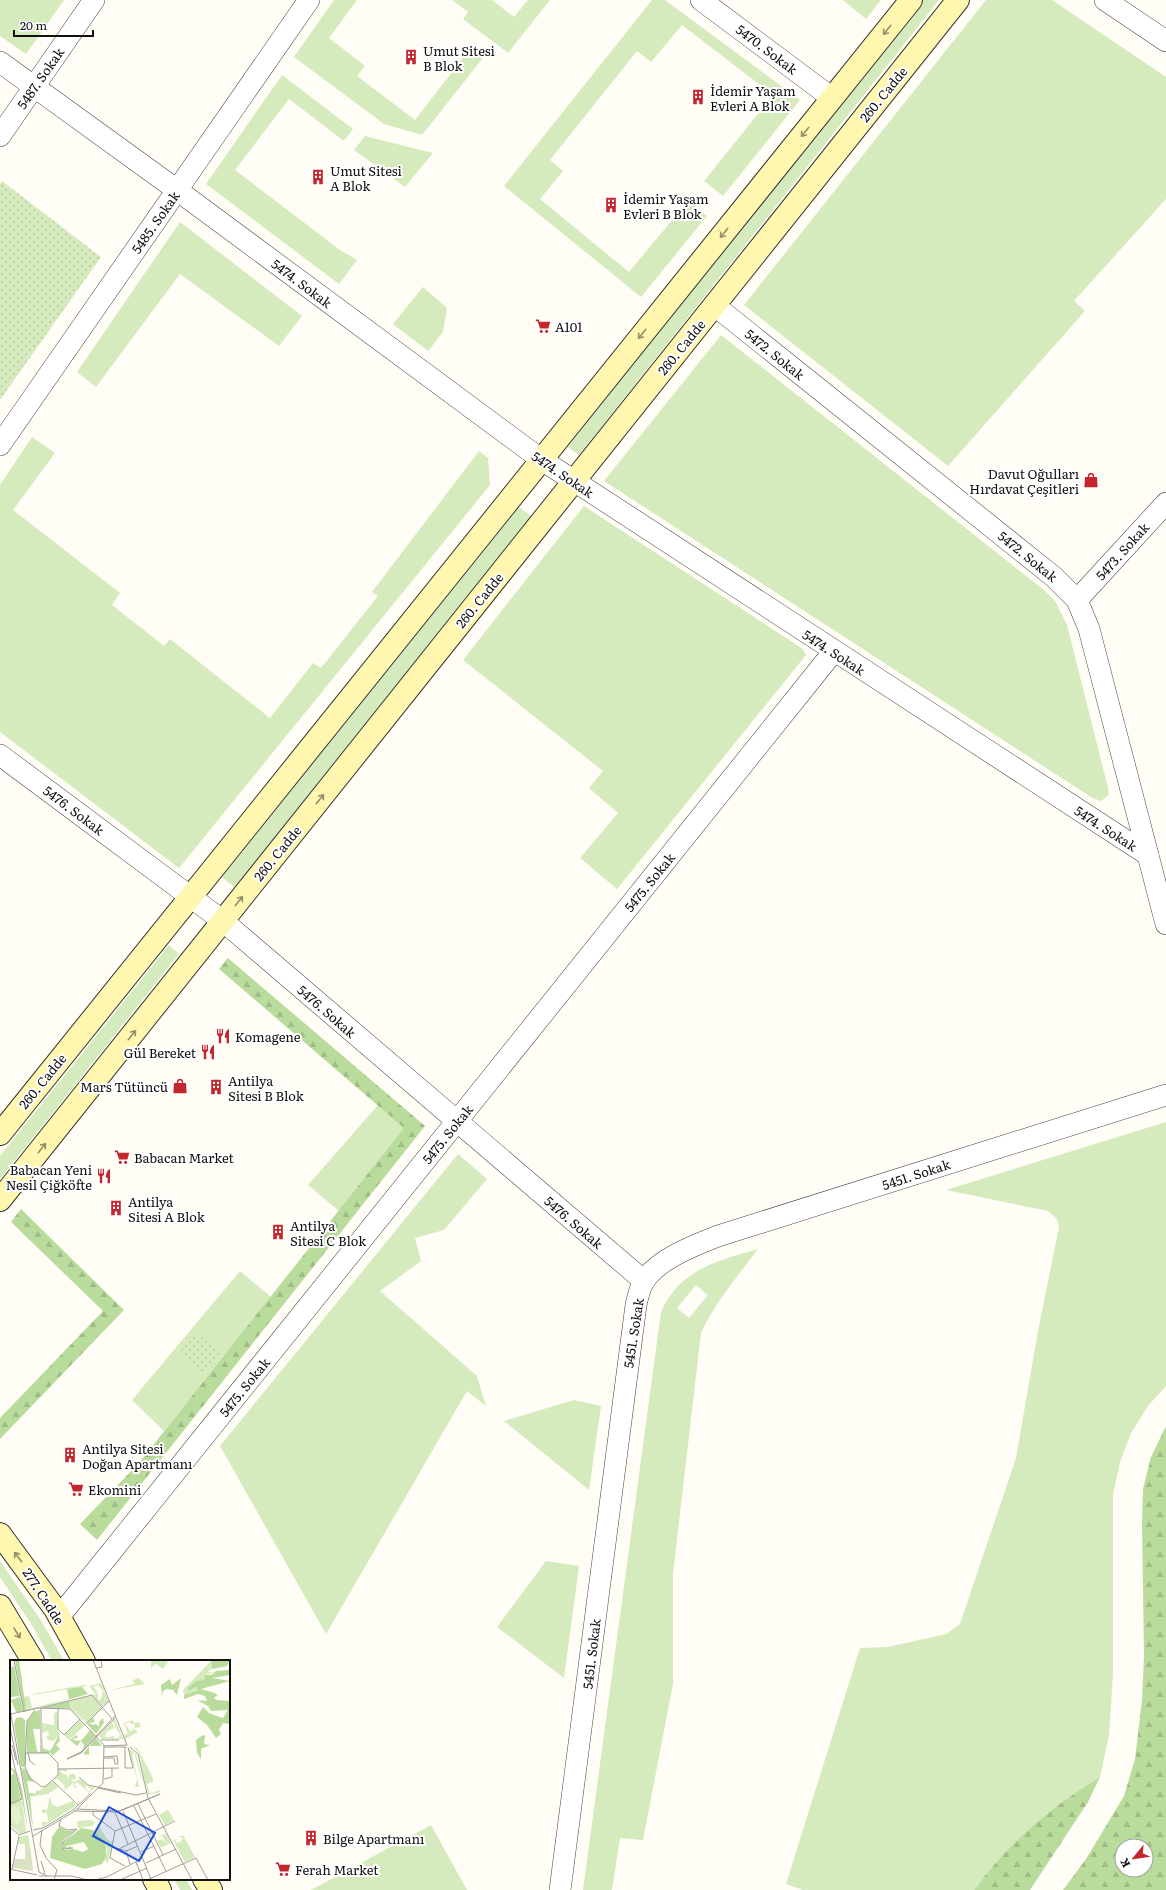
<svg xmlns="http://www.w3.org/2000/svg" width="1166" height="1890" viewBox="0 0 1166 1890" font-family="Literata,serif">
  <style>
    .grass { fill: #d5ebbd; fill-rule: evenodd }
    .forest { fill: url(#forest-firs); fill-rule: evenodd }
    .park { fill: url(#park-dots) }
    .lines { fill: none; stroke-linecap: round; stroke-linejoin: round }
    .street-casing { stroke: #444; stroke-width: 22 }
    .secondary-casing { stroke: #333; stroke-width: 24 }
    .street { stroke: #fff; stroke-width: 21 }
    .secondary { stroke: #fff6b0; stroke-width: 22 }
    .oneway { stroke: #948f68 }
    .labels { text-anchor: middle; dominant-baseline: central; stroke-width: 4; stroke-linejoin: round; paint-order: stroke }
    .street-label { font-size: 13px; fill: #111; stroke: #fff }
    .poi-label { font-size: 13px; fill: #111; stroke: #fff; text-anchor: start }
    .inset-road { fill: none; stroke: #a09f9a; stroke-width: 1 }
    .view { fill: #1d4ed8; fill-opacity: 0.15; stroke: #1d4ed8; stroke-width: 2 }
    .inset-edge { fill: none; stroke: #111; stroke-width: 2 }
  </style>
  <defs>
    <pattern id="forest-firs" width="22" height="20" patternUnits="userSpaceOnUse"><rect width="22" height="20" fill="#b9dc9c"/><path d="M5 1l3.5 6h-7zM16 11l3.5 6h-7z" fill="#9ebc85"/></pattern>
    <pattern id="park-dots" width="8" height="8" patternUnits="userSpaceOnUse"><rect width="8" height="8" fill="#d5ebbd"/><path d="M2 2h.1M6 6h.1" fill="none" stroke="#b6c8a1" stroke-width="1.8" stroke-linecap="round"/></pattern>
  </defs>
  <rect width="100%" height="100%" fill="#fffdf5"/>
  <g class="grass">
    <polygon points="0,0 64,0 26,54 0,36"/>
    <polygon points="334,0 357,0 329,38 365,66 357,76 415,120 473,45 486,54 422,135 384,124 294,57"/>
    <polygon points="452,0 492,0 514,17 528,0 550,0 508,53 463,19 468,12"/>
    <polygon points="652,0 665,0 800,100 723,196 704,181 773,95 682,25 651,62 637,51 550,160 563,171 540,199 629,272 688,201 707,216 641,297 504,186"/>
    <polygon points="843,0 881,0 866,19"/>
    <polygon points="923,0 939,0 579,455 568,447"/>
    <polygon points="986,0 1052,0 1166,77 1166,199 1074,301 1085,311 948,466 744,305"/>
    <polygon points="282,75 353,129 344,141 289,99 235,170 340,250 357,260 339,284 206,184"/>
    <polygon points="365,136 433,153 405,187 354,150"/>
    <polygon points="180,222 302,316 279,346 180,274 96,387 77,372"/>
    <polygon points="423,287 447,308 443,332 428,351 393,324"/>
    <polygon points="721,335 1044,590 1055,601 1067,625 1108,788 1109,795 1101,801 1094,799 604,481"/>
    <polygon points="32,437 55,453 13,510 120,593 112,605 164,646 170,639 270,718 313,663 321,668 378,596 372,592 479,451 488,458 490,485 179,868 0,732 0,485"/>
    <polygon points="584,506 803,649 806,655 617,889 580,858 618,813 589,788 603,771 463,660"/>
    <polygon points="519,507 531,516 234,887 222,877"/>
    <polygon points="169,945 179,954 0,1179 0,1156"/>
    <polygon points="378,1105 405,1128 339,1211 308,1185"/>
    <path d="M1166,1122V1386L1148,1406L1131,1433L1120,1462L1113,1495V1673L1109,1736L1100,1777C1048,1810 1011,1841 974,1890H803L786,1884L860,1648L888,1647L946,1634L960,1624L1016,1458L1038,1331L1059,1227L1057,1219L1048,1211L946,1190Z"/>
    <polygon points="458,1154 487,1179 444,1230 415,1238 421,1261 380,1291 477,1376 486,1406 467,1391 326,1634 220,1446"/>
    <path d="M758,1249C738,1276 715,1302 701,1333L673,1574V1684L643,1840L620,1838L612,1890H583L661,1312C680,1269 717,1261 758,1249ZM696,1285L708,1295L689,1318L677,1308Z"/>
    <polygon points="240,1271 271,1297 164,1431 132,1400"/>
    <polygon points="574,1400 601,1406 589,1490 504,1421"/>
    <polygon points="0,1561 42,1622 64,1661 52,1661 33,1627 0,1577"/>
    <polygon points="546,1561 579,1566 564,1678 497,1627"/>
    <polygon points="431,1825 467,1890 311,1890"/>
    <polygon points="174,1879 186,1879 192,1890 180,1890"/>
  </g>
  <g class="forest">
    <polygon points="228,958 425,1126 97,1540 80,1524 139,1463 404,1128 219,969"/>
    <polygon points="21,1209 124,1310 0,1439 0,1418 103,1311 11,1222"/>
    <path d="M1166,1426V1890H1063L1086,1859L1124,1796L1135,1759L1142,1700L1144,1656L1142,1522L1143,1489L1151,1457ZM1122,1846H1146V1870H1122Z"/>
    <path d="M1100,1777L1088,1802L1030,1890H974C1011,1841 1048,1809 1100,1777Z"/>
  </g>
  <g class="park">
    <polygon points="2,181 101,257 0,400 0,184"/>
    <polygon points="196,1333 220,1353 201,1374 178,1354"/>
  </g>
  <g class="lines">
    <g class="street-casing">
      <g id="street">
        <polyline points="701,0 832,98"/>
        <polyline points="1105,0 1166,41"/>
        <polyline points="0,62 177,190 542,460 1148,855"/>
        <polyline points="0,136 94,0"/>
        <polyline points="714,305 1054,577 1077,600 1089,629 1166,924"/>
        <polyline points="0,445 309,0"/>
        <polyline points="1077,600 1166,503"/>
        <polyline points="0,755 223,921 644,1281"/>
        <polyline points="59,1617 834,651"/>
        <path d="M560,1890L636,1305C638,1297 639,1289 644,1281C658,1259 695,1245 718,1236L1166,1095"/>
      </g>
    </g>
    <g class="secondary-casing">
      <g id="secondary">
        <polyline points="0,1134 911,0"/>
        <polyline points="0,1200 958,0"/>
        <polyline points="0,1534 55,1609 84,1661"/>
        <polyline points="0,1606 33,1661"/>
        <polyline points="154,1879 160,1890"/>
        <polyline points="204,1879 211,1890"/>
      </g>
    </g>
    <use href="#street" class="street"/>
    <use href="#secondary" class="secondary"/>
  </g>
  <defs><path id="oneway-shaft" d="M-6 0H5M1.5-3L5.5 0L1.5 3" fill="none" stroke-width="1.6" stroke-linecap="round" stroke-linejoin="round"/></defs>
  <g class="oneway">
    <use href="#oneway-shaft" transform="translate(887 30) rotate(129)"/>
    <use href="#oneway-shaft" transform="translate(805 132) rotate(129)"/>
    <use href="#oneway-shaft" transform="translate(724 233) rotate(129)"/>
    <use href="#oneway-shaft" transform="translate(642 334) rotate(129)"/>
    <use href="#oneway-shaft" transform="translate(320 799) rotate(-51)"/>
    <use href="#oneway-shaft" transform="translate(239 901) rotate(-51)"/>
    <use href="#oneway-shaft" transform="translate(132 1035) rotate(-51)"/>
    <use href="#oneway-shaft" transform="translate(42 1148) rotate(-51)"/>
    <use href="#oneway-shaft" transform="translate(18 1557) rotate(-127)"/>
    <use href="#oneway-shaft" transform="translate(17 1633) rotate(59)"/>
  </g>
  <defs>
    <g id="building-bare" transform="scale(1.2)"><path d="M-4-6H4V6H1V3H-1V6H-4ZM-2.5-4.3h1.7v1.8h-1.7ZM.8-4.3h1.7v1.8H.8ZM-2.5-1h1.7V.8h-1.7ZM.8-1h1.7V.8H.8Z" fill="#c4262e" stroke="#fff" stroke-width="2.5" paint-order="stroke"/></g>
    <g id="supermarket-bare" transform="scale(1.2)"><path d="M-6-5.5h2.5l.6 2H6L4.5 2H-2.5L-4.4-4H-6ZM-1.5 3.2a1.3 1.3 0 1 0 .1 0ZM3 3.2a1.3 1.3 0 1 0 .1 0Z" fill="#c4262e" stroke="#fff" stroke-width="2.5" paint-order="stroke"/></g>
    <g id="shop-bare" transform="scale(1.2)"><path d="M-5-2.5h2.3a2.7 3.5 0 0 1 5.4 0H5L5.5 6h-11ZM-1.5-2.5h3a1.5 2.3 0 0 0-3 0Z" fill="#c4262e" stroke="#fff" stroke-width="2.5" paint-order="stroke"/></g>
    <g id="restaurant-bare" transform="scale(1.2)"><path d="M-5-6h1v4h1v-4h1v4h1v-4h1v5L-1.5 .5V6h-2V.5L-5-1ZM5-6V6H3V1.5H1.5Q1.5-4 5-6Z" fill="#c4262e" stroke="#fff" stroke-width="2.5" paint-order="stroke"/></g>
  </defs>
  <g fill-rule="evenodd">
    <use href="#building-bare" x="411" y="57"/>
    <use href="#building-bare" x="698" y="97"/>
    <use href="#building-bare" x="318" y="177"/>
    <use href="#building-bare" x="611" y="205"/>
    <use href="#supermarket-bare" x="543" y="326"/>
    <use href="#shop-bare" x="1091" y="480"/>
    <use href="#restaurant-bare" x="223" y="1036"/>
    <use href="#restaurant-bare" x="208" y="1052"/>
    <use href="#shop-bare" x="180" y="1086"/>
    <use href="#building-bare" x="216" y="1087"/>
    <use href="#supermarket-bare" x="122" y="1157"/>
    <use href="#restaurant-bare" x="104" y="1176"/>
    <use href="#building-bare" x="116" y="1208"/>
    <use href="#building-bare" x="278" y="1232"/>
    <use href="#building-bare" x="70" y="1455"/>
    <use href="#supermarket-bare" x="76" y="1489"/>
    <use href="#building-bare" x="311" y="1838"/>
    <use href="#supermarket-bare" x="283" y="1869"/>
  </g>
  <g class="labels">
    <g class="street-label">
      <text transform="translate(767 49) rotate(37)">5470. Sokak</text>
      <text transform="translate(40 78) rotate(-55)">5487. Sokak</text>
      <text transform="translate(883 94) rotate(-51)">260. Cadde</text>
      <text transform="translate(155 222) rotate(-55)">5485. Sokak</text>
      <text transform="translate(302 283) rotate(37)">5474. Sokak</text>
      <text transform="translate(681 347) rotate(-51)">260. Cadde</text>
      <text transform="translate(775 354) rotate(39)">5472. Sokak</text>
      <text transform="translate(563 474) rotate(34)">5474. Sokak</text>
      <text transform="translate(1122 551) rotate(-48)">5473. Sokak</text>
      <text transform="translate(1028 556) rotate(39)">5472. Sokak</text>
      <text transform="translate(479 600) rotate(-51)">260. Cadde</text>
      <text transform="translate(834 652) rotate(33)">5474. Sokak</text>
      <text transform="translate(74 810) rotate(37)">5476. Sokak</text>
      <text transform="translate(1106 828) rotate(33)">5474. Sokak</text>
      <text transform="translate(277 853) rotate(-51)">260. Cadde</text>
      <text transform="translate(649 882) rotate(-51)">5475. Sokak</text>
      <text transform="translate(327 1011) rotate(41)">5476. Sokak</text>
      <text transform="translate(42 1081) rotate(-51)">260. Cadde</text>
      <text transform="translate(447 1134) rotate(-51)">5475. Sokak</text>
      <text transform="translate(916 1174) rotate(-18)">5451. Sokak</text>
      <text transform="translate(574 1222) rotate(41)">5476. Sokak</text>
      <text transform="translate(633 1333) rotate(-81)">5451. Sokak</text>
      <text transform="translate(244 1387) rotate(-51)">5475. Sokak</text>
      <text transform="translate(44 1596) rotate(57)">277. Cadde</text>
      <text transform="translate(591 1654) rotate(-83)">5451. Sokak</text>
    </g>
    <g class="poi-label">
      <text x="423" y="50">Umut Sitesi<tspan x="423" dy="15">B Blok</tspan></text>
      <text x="710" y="90">İdemir Yaşam<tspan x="710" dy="15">Evleri A Blok</tspan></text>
      <text x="330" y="170">Umut Sitesi<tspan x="330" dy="15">A Blok</tspan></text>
      <text x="623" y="198">İdemir Yaşam<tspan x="623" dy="15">Evleri B Blok</tspan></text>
      <text x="555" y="326">A101</text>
      <text x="1079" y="473" text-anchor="end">Davut Oğulları<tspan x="1079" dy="15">Hırdavat Çeşitleri</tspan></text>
      <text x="235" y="1036">Komagene</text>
      <text x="196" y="1052" text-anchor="end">Gül Bereket</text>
      <text x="228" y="1080">Antilya<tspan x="228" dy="15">Sitesi B Blok</tspan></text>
      <text x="168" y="1086" text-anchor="end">Mars Tütüncü</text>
      <text x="134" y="1157">Babacan Market</text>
      <text x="92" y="1169" text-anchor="end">Babacan Yeni<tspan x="92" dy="15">Nesil Çiğköfte</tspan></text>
      <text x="128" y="1201">Antilya<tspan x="128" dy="15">Sitesi A Blok</tspan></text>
      <text x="290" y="1225">Antilya<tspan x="290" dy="15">Sitesi C Blok</tspan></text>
      <text x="82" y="1448">Antilya Sitesi<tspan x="82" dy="15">Doğan Apartmanı</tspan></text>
      <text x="88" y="1489">Ekomini</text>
      <text x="323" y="1838">Bilge Apartmanı</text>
      <text x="295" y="1869">Ferah Market</text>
    </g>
  </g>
  <g transform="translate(10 1660)">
    <rect width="220" height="220" fill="#fffdf5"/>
    <path d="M141,0H158V2L153,9L146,4L141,8ZM201,1L202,9L198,11L203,13L195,15L194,20L180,26L178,30L186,27L188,30L174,35L173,30ZM129,18L135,24L97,31L124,24L123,20ZM91,23L99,42L92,46L83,35L88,33V40L91,39L93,31L88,25L83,27L88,32L83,34L84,32L79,26ZM74,25L77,26L23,35V34ZM82,35L92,48L77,63L60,47L59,41ZM19,36L22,48L16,50L13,37ZM47,52L48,77L43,81L38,80L36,77L39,75L38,71L32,73V63L44,65V53ZM105,59L113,79H92L89,76ZM102,61L105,64L104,66L110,74L111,78L109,74V78H104V76L95,78L96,72L104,68ZM70,60L75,65L59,80L54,75ZM122,60L125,63L129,62L131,67L125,68L124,63L122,65L120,62L115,64L120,71L125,69L128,72L115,79L114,75L118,73L114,64L110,65ZM123,86L128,89L143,118V122L137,124L140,134L149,130L200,220L150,132L138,135L129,94ZM118,88L126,94L135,131L124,93L122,94L129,127H125L127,119ZM49,109H57V112L51,110V113L57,115L59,120V114H65L66,119L61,120L64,122L70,119L77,125L75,128L79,132L81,129L78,126L85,127L79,133L67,122L64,125L67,128H64L63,122L55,132L59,126L54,130L55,126L48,119L44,120L48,116ZM43,121L48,127L38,134L20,137ZM40,136L42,144L47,147L63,141L66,146L32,167V162H38L37,153H32V149L37,150ZM4,141H12L16,172L10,174L0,165V144ZM158,150L164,160L155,165L149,155ZM80,160L85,162L82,166L68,168L67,161ZM89,166L96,178L101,182L103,180L98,203L95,201L97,190L95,182L87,176L85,169ZM156,173L161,183L151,188L147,181L152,179L157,184L152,176L146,178ZM18,175L21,192L15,184H8L9,177ZM173,175L185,197L175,202L163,180L167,179L165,183L171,182L173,178L169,177Z" fill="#d5ebbd" fill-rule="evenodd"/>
    <path d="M5,0H9L16,50L59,39L57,29L72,27L78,34L14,52ZM220,0L217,6L202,9L201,0ZM4,6L10,36L1,37L0,8ZM220,10V15L202,18L220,21L191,29L205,33L208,36L204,37L206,40L220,41V64L213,63L209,70L211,74L206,78L197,65L187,57L193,47L199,53L213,58L218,50L201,51L198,46L187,40L197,41L195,36L188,34L174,39V35L188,30L186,27L178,31V28L186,21L194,20L195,15H201L206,11ZM171,18L167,35L163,30L157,29L153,31L152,37L151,25L160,19L162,25ZM10,37L13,52H6L1,40ZM59,41L60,47L76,64L60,48H33ZM30,50V69H23L27,91L31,93H17V62L24,52ZM11,57L15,60L16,103L14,107H11L4,64L6,58ZM83,58L85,61L79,64L84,65L87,63L86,65L89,66V62L93,58L94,63L86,74L77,64ZM48,69L50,81L46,85L50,89L42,96L41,93H32V74L33,88L40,91L48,77ZM80,70L85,76L73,89L74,85L71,81L67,86L60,80L66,75L68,77L62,80L71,81ZM193,75L195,76L194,84L200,85L191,89V99L187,93L186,80ZM86,78L92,86H79V95L73,94ZM0,107L5,110L11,140L0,144V115L4,114ZM11,108L15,109L24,122L17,121L19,133L26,134L27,130L29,133L20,136L23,168ZM6,109L12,129L18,172L11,134ZM49,167L57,171L66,170L53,180L52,187L55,190L63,189L73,192L78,189L74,182L56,186L57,188L60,186L63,188H54L53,183L71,168L83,170L94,181L96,187V197L92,204L75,209L40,198L42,177Z" fill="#b9dc9c"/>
    <path d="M15,183L21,192L23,211L3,208L4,199H15Z" fill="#d9e3c4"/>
    <path d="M5,146L9,148L11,159L8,164L2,162L0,149Z" fill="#e6f2cf"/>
    <path class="inset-road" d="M4,0L14,52M83,0L117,85M86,8L92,7L91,0M31,48L82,35L102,59M48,48V69L54,75L70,59M0,49L29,212M1,54L28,48L60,49L94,85L93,123L65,151L23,176M105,56L71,92L57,99L71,93L105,58M76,64L99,41M0,67L8,105M91,80H109M2,85L6,100M0,86L12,139L0,144M94,86L117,85M94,87H116M115,87V108H123L118,87M120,87L128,94L138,138L182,220M18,93L20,101L25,105M31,93V48M94,98H104L105,104H108L107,96L94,97M15,107L20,118L32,127L36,126L48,115V103L38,93H15M15,107L17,61L25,50M48,109L109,108M69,117L78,125L126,135L136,133M94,119L102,117V108M43,121L68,145M88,128L111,133M128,144L153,195M124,146L156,211M64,151L108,152L150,134L109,151L67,149M83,151V155L105,171M113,151L141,219M105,152L118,184M51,159L49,166L57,170L67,169L53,182V189L63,188M0,167L9,175L20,171M23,170L33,168L63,150L80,134M32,170L30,185L36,198L47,210L44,220M105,171L100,198L115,206M105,171L146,154M102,187L116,191L128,186M109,189L165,161M116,191L120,204M131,192L144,186M31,201L35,214M126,202L133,220M136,203L166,189M0,209L27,215M2,209L9,176M29,216H37L29,212M37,216H62L77,220M85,220L97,217L133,198M110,220L137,208M137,220L186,198L198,220"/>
    <path class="view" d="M99,147L145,173L129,201L83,176Z"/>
    <rect width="220" height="220" class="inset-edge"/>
  </g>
  <g transform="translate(1134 1858) rotate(241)"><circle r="19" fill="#ffffff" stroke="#a0a0a0"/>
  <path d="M0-3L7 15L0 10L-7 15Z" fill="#c4262e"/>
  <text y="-6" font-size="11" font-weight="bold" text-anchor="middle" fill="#111111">K</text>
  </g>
  <path d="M14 30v6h79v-6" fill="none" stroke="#111111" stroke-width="2"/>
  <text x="20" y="30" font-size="12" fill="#111111" stroke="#ffffff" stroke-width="3" paint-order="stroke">20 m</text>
</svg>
